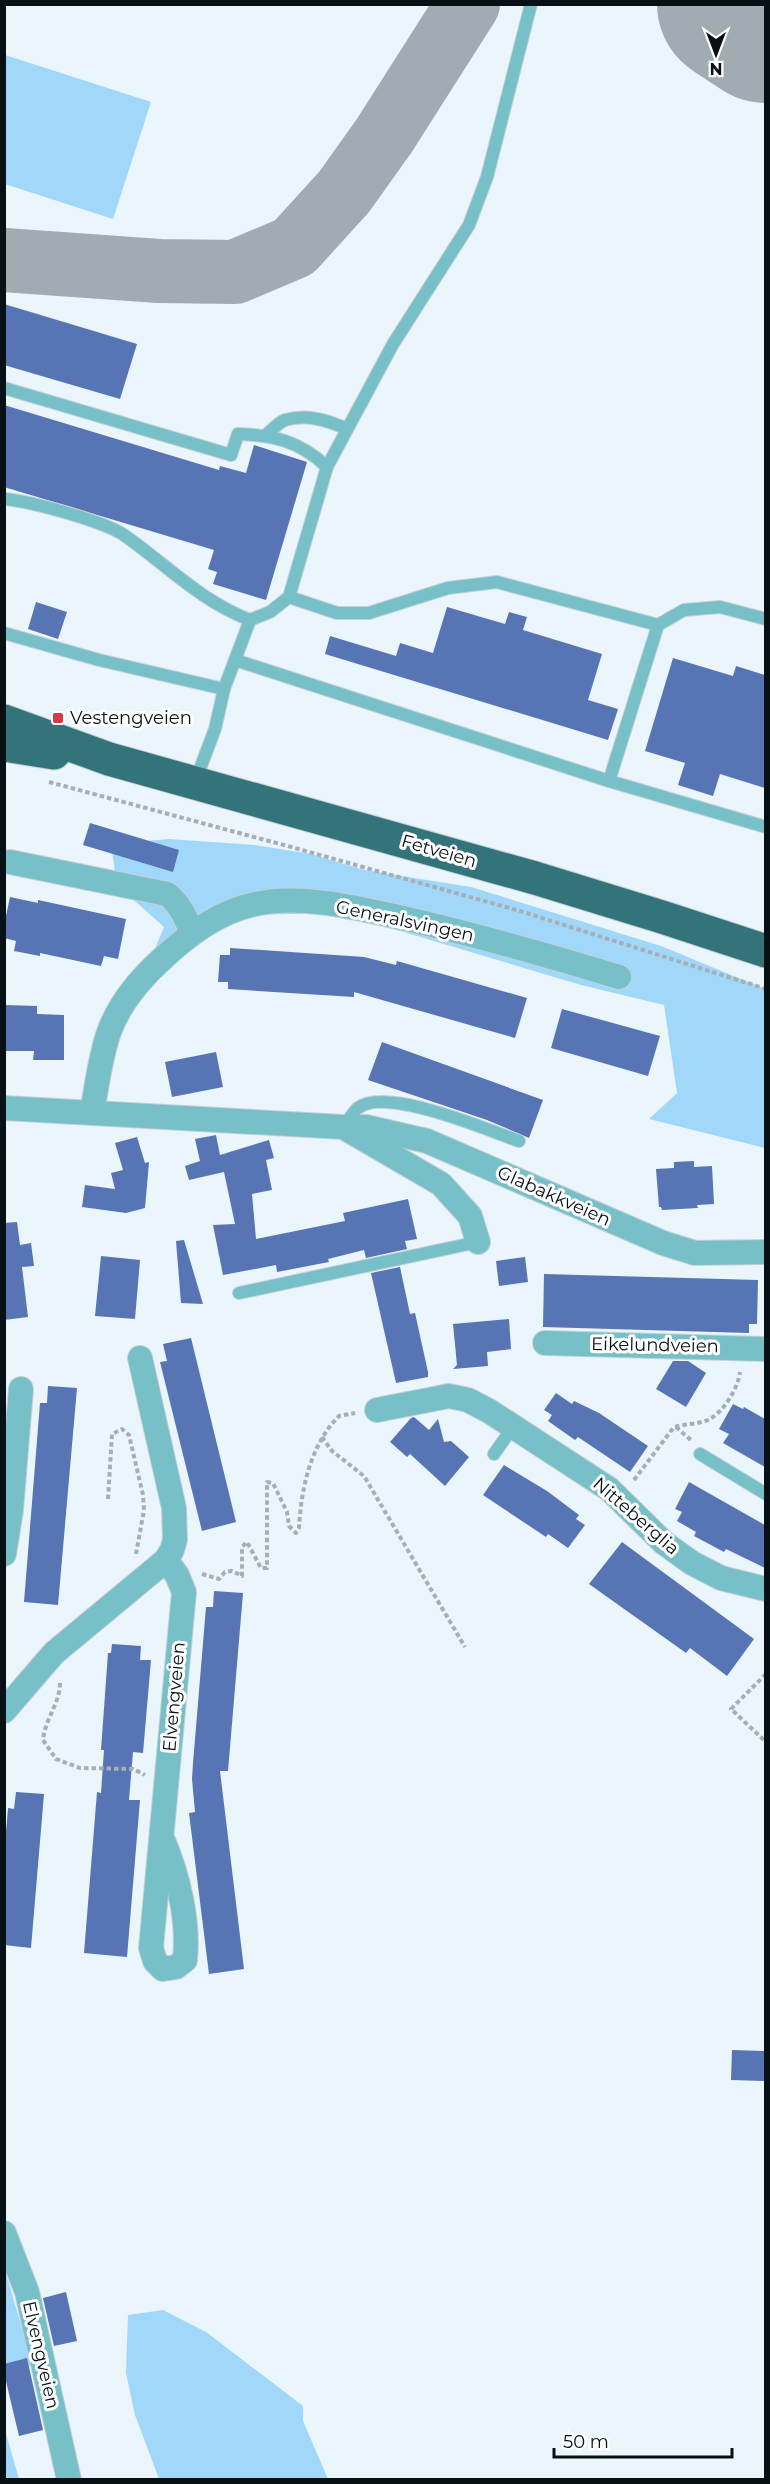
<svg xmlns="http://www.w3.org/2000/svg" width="770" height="2484" viewBox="0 0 770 2484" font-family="Montserrat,sans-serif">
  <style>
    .green { fill: #a1d8f9 }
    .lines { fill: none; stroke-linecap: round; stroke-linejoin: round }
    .taxiway { stroke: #a0abb2; stroke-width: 64 }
    .runway { stroke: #a0abb2; stroke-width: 160 }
    .building { fill: #5775b4 }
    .lane-casing { stroke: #c6d0d7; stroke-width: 14 }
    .street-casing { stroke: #c6d0d7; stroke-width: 26 }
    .highway-casing { stroke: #c6d0d7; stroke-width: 35 }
    .path { stroke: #a5afb6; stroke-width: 4; stroke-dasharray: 4.5 3; stroke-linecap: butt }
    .lane { stroke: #77c0c8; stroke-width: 12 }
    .street { stroke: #77c0c8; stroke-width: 24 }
    .highway { stroke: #33737a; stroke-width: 33 }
    .poi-dot { fill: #cd3e44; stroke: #fff; stroke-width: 2 }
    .labels { text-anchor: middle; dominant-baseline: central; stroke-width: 6; stroke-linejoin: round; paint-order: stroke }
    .poi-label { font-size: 18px; fill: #061015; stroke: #fff; text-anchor: start }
    .street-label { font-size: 18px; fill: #061015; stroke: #fff }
  </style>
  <rect width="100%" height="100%" fill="#eaf5fc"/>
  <g class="green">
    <polygon points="5,55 151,102 113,219 5,184"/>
    <polygon points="169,839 255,845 311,854 364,870 471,887 661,946 765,989 765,1148 649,1119 677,1093 664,1005 581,985 340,913 200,916 147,968 164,927 117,885 111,844"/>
    <polygon points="4,2267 33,2365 5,2373 4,2373"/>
    <polygon points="163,2310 206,2332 303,2406 303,2421 328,2479 159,2479 135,2415 126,2373 128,2315"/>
    <polygon points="5,2430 19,2479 5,2479"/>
  </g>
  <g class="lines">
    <polyline class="taxiway" points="4,260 159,271 235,272 294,247 344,192 384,136 468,4"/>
    <polyline class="runway" points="737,4 766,23"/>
  </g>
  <g class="building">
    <polygon points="4,304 137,344 120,399 4,365"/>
    <polygon points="4,405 219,470 220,466 246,473 254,445 307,462 266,600 213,584 217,572 208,569 214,550 4,487"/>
    <polygon points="36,602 67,612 58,639 28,629"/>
    <polygon points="447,607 505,624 509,612 527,617 523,630 602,654 588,700 618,709 608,740 325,654 330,636 396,656 400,643 433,653"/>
    <polygon points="673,658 733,676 736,666 765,675 765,788 720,774 713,796 678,785 685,763 645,751"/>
    <polygon points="90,823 179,850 173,872 83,845"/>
    <polygon points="10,897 38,903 38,900 126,919 118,959 104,956 101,966 40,953 40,956 14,951 16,941 4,938 4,925"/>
    <polygon points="230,948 364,957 396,965 397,961 527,998 515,1038 354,992 354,997 228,989 228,982 218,982 220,955 230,955"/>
    <polygon points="4,1005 37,1006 37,1014 64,1015 64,1060 33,1060 34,1051 5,1051"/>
    <polygon points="562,1009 660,1036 648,1076 551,1048"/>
    <polygon points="382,1042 543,1100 529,1138 487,1120 368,1080"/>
    <polygon points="216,1052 223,1087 172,1097 165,1062"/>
    <polygon points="216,1135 220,1155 269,1140 274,1158 266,1160 272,1190 252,1194 256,1239 345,1221 343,1213 408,1199 417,1239 405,1241 407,1249 366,1258 364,1250 328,1259 329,1262 277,1272 276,1265 223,1275 213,1225 235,1224 224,1172 189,1180 185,1166 200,1161 195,1139"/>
    <polygon points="137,1137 145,1163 149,1162 145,1208 126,1213 82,1207 85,1185 115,1189 111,1173 123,1170 115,1143"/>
    <polygon points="694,1161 694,1167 712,1166 714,1204 697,1205 698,1208 662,1210 661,1207 659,1207 656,1169 674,1168 674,1162"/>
    <polygon points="17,1222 20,1245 31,1243 34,1266 22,1267 28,1317 4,1320 4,1223"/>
    <polygon points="184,1240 203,1304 181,1303 176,1241"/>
    <polygon points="101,1256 140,1260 135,1319 95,1316"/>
    <polygon points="525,1257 528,1282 499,1286 496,1261"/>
    <polygon points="400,1267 410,1314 415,1313 428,1372 428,1377 396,1383 371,1273"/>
    <polygon points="544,1274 758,1280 757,1324 749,1324 749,1333 543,1327"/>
    <polygon points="509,1319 511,1349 487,1352 488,1366 453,1369 457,1365 453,1324"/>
    <polygon points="191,1338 236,1522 202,1531 160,1362 167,1361 163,1344"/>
    <polygon points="673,1361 688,1361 706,1373 686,1407 656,1389"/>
    <polygon points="48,1386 77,1388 58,1605 24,1602 40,1403 47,1403"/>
    <polygon points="556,1393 572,1404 574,1401 599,1413 648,1446 630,1472 578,1437 575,1440 548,1421 552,1415 544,1410"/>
    <polygon points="733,1404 743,1409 744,1407 765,1419 765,1467 723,1443 729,1434 719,1429"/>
    <polygon points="414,1417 429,1430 438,1419 444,1442 451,1441 469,1457 445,1486 410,1454 407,1457 390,1442 411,1418"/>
    <polygon points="504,1465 547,1491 579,1515 576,1519 585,1525 568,1548 548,1534 546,1537 483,1495"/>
    <polygon points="689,1482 765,1525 765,1568 726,1549 724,1552 694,1536 696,1532 677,1521 682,1512 675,1509"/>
    <polygon points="622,1542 754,1639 727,1676 690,1648 686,1653 589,1584"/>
    <polygon points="214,1591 243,1593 228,1771 220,1771 244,1969 209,1974 189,1813 195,1812 192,1779 193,1763 206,1607 213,1607"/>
    <polygon points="112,1644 141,1646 140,1660 151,1660 143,1753 133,1752 129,1800 140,1800 127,1957 84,1953 97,1792 101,1793 104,1750 101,1750 108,1653 111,1653"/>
    <polygon points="16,1792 44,1794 31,1948 4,1945 6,1832 8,1808 14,1809"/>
    <polygon points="732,2050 765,2051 765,2081 731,2080"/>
    <polygon points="66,2292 77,2341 54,2346 43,2298"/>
    <polygon points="27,2358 43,2430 19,2436 4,2373 4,2364"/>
  </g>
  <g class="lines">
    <g class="lane-casing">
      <g id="lane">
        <path d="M4,388L231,455L238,434C273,435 300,441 327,467"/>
        <path d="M266,435C272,430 279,422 285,420C307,414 327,420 347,429"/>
        <path d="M4,499C30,501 103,521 124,535C168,566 199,600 250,620"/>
        <polyline points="289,597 337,613 369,613 448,588 497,582 658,625"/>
        <polyline points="4,633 99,660 224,689 250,620 270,612 289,597 327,467 393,344 469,225 487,177 531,4"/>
        <polyline points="235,660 609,781 766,827"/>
        <polyline points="609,781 658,625 684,610 720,607 766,619"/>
        <polyline points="195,782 215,729 224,689"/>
        <path d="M343,1127C348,1122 352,1113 358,1108C386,1086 487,1130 519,1141"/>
        <polyline points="239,1293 478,1242"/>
        <polyline points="494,1454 513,1427"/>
        <polyline points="700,1454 766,1494"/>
      </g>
    </g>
    <g class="street-casing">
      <g id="street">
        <path d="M10,862L167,894C180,904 186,918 192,933"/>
        <polyline points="4,1108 343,1127 441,1184 470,1216 478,1242"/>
        <path d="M92,1112C97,1086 100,1057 109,1032C119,1004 140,979 162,959C189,934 218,912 255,904C303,894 357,908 403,918C476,935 547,955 619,977"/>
        <polyline points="355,1127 366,1127 427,1141 663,1243 695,1253 766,1252"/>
        <polyline points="545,1343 766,1349"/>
        <polyline points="377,1410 449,1396 468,1400 489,1411 609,1489 664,1543 692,1563 721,1578 766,1589"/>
        <polyline points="4,1554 11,1510 21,1389"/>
        <polyline points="4,1711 54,1653 166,1560 172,1550 175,1540 174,1508 140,1358"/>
        <path d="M163,1840C178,1876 189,1920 185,1960L176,1967L163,1969L155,1961L151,1948L184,1592L177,1575L166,1560"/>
        <polyline points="4,2233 27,2292 69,2480"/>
      </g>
    </g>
    <g class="highway-casing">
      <g id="highway">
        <polyline points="4,721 109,759 535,878 662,917 766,951"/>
        <polyline points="4,745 54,753"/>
      </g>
    </g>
    <g class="path">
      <polyline points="49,782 295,848 520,911 766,989"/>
      <polyline points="676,1427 692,1441"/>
      <polyline points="322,1437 332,1451 364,1476 465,1647"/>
      <path d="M634,1480L674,1427C685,1424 698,1424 708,1420C724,1412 738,1388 740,1372"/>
      <polyline points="108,1499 112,1434 122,1429 129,1435 143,1495 144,1510 136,1554"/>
      <path d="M202,1574L219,1579L225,1572L232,1571L242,1576V1547L247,1542L261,1568H267V1482L273,1483L287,1512L289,1526L296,1533L299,1528C301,1488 311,1444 339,1416L355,1413"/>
      <polyline points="766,1674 731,1709 766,1742"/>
      <path d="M60,1683C60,1703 45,1719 43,1740L56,1759L80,1768L133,1769L145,1775"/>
    </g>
    <use href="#lane" class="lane"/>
    <use href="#street" class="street"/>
    <use href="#highway" class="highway"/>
  </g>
  <rect class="poi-dot" x="52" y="712" width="12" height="12" rx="3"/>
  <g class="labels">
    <g class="poi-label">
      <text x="70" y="718">Vestengveien</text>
    </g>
    <g class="street-label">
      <text transform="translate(439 851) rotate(16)">Fetveien</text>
      <text transform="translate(405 921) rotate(12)">Generalsvingen</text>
      <text transform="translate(554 1196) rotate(24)">Glabakkveien</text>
      <text transform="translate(655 1345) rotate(1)">Eikelundveien</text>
      <text transform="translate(636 1516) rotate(41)">Nitteberglia</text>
      <text transform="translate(174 1697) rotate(-85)">Elvengveien</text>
      <text transform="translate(41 2355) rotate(77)">Elvengveien</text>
    </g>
  </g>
  <rect width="770" height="2484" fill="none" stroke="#061015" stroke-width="12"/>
  <g transform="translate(716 54) rotate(180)" stroke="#ffffff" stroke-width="4.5" paint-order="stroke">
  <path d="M0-4.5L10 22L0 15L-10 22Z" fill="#061015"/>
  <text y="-9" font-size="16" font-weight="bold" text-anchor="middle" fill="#061015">N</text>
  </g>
  <path d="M554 2448v9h178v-9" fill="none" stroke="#061015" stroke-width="3"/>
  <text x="563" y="2448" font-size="18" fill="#061015" stroke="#ffffff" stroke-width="4.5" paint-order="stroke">50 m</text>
</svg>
